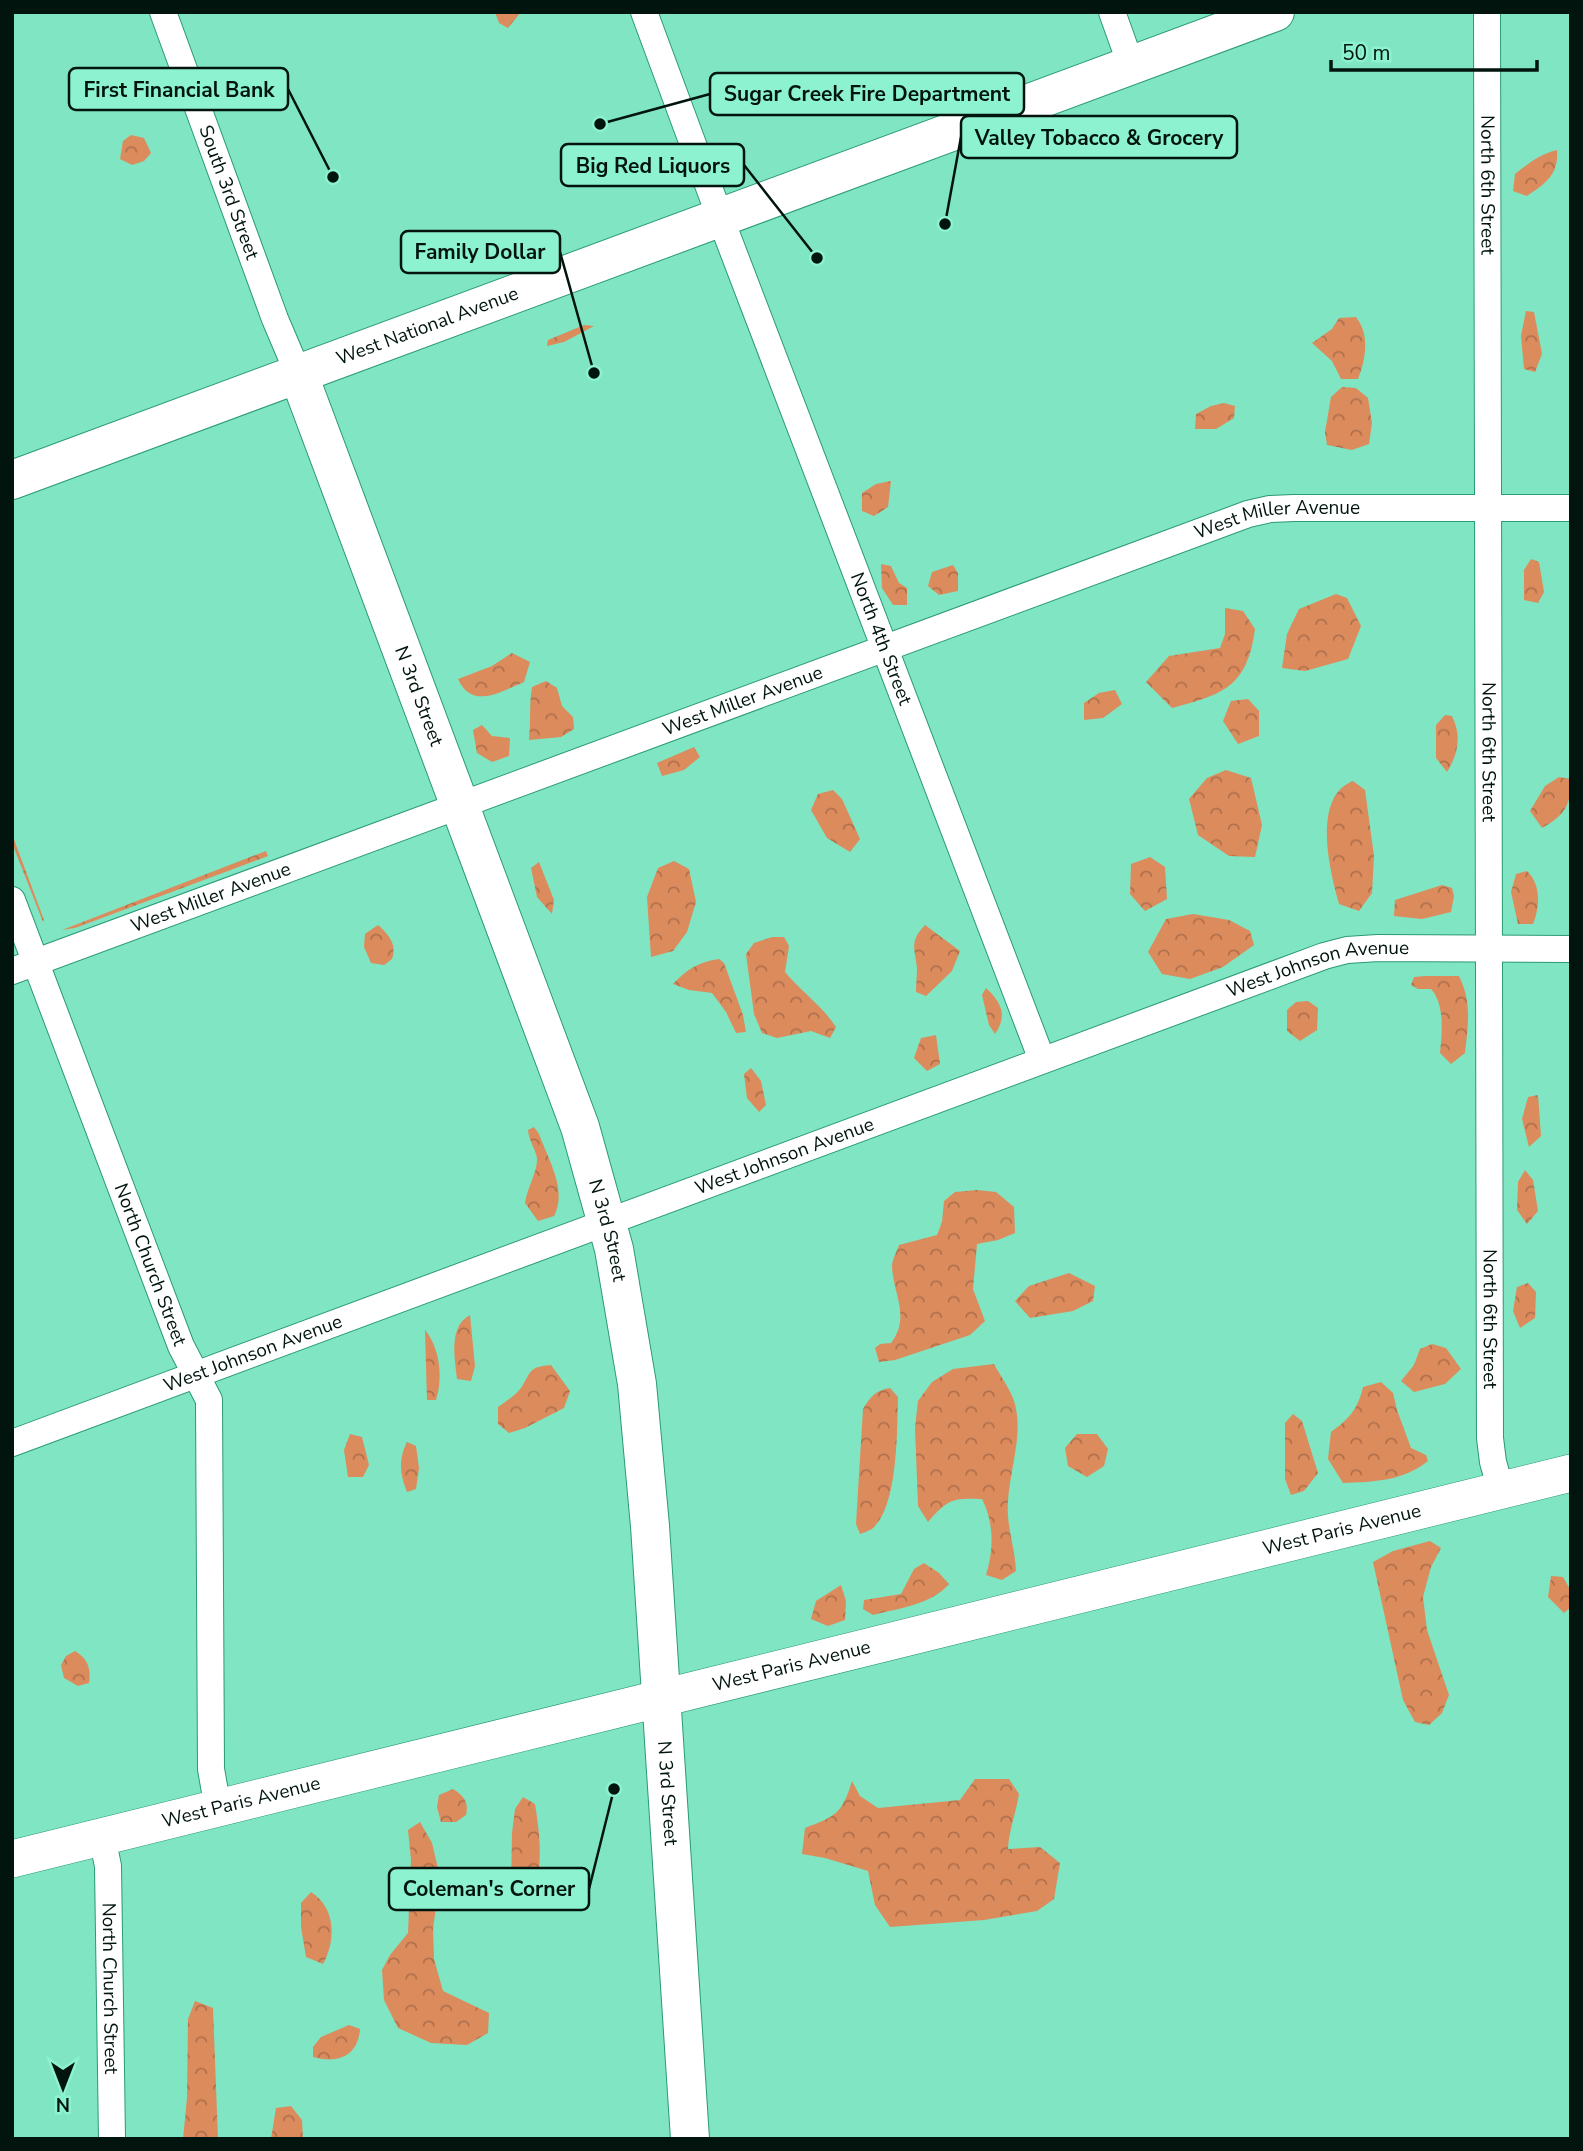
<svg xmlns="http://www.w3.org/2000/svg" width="1583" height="2151" viewBox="0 0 1583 2151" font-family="'Nunito Sans',sans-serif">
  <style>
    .forest { fill: url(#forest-crowns) }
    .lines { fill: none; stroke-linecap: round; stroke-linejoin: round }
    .street-casing { stroke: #2b997a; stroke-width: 28 }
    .secondary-casing { stroke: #2b997a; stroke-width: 38 }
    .primary-casing { stroke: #2b997a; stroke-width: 40 }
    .street { stroke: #fff; stroke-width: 26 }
    .secondary { stroke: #fff; stroke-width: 37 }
    .primary { stroke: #fff; stroke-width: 38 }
    .labels { text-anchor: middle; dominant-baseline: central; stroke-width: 5; stroke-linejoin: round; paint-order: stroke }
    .street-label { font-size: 19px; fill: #01150e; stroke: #8cf2cf }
    .leader { fill: none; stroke: #01150e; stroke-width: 2.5 }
    .callout-dot { fill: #01150e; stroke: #8cf2cf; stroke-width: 2.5 }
    .callout { fill: #8cf2cf; stroke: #01150e; stroke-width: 2.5 }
    .callout-label { font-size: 21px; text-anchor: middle; font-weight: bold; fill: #01150e }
  </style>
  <defs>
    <pattern id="forest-crowns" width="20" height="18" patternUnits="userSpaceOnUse" patternTransform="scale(1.75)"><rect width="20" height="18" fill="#dc8b5d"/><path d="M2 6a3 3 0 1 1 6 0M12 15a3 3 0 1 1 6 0" fill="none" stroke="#b0704b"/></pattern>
  </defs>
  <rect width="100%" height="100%" fill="#7fe5c2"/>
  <g class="forest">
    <polygon points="495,12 521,12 508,28 499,23"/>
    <polygon points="131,135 144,138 151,153 144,161 132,165 120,159 123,141"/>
    <path d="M1557,150C1559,175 1545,184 1527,196L1513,191L1515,174C1529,163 1540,154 1557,150Z"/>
    <polygon points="1526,311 1534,312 1542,354 1535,372 1524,369 1521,336"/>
    <path d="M1356,317C1370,335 1366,359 1358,379H1341L1332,361L1312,343L1332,329L1339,318Z"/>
    <polygon points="584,325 594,326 564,342 547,346 548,340"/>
    <polygon points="1342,387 1356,388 1368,398 1372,423 1369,444 1352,450 1327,445 1325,432 1331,397"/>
    <polygon points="1224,403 1235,406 1234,418 1216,429 1195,429 1196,414 1211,406"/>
    <polygon points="891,481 888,507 874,516 862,511 862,493 876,484"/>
    <polygon points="1531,559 1539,562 1544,592 1538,603 1524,600 1524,570"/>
    <polygon points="881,564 891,566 899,583 907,588 907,605 893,605 882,588"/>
    <polygon points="953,565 958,573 958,591 939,595 928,586 932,572"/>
    <polygon points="1336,594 1347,598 1361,626 1348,659 1305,671 1282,668 1287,634 1299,609"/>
    <path d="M1225,608L1243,611L1255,629C1247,687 1224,694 1172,708L1146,682L1169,656L1220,648L1225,634Z"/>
    <path d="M512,653L530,662L524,682C500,692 472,710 458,679L492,666Z"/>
    <path d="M546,681L557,688L562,706L573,717L574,729L561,737L529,740C531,722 529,705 532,687Z"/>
    <polygon points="1115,690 1122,704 1103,718 1084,720 1084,703 1099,693"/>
    <polygon points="1248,699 1259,711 1259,736 1238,744 1223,721 1231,701"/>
    <path d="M1445,715L1452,716C1462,736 1458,754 1447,772L1436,758V725Z"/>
    <polygon points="482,725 492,736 510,738 509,756 492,762 477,753 473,730"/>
    <polygon points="694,747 700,757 684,770 662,776 657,763"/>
    <polygon points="1226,770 1251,778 1262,825 1255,857 1229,856 1198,835 1189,799 1207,778"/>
    <path d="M1559,777L1571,779C1571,805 1565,815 1542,828L1530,811L1545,786Z"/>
    <path d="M1353,781L1365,790L1374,856L1372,893L1359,911L1339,904C1330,872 1311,797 1353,781Z"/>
    <polygon points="833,790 842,799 860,839 850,852 827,838 811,810 818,794"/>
    <polygon points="12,834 44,920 43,922 12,843"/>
    <polygon points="266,851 268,856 75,928 62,930"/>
    <polygon points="1150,857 1165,867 1167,899 1145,911 1130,894 1131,864"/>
    <polygon points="674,861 689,869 696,902 687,932 673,951 651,957 647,897 658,868"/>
    <polygon points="539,862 554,900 552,914 537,897 531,868"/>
    <path d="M1527,871C1541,884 1540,907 1533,924H1518L1511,892L1516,874Z"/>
    <polygon points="1442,885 1452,888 1454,896 1451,912 1422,919 1394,916 1395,900"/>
    <polygon points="1193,914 1229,920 1250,931 1254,945 1223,967 1190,979 1162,974 1148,952 1166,919"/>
    <path d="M378,925C389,935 397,944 392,959L384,965L371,963L364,947L365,934Z"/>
    <path d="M925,925L960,951L952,971L926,996L916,992C916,984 917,976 917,968C915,948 909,942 925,925Z"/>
    <path d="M772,937H784L789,946L785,972C801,991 823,1007 836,1027L830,1038L811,1031L777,1038L762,1033L754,1014L746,954L754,943Z"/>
    <path d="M719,959L724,963L743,1015L746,1032L736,1033L726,1012L712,993L689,990L673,984C687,969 699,962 719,959Z"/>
    <path d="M1425,976H1459C1472,1002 1468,1025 1465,1053L1451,1064L1440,1053C1442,1034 1445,1004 1431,989H1418L1411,985L1414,977Z"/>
    <path d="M986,988C1001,1002 1008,1015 995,1034L989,1025L982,995Z"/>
    <polygon points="1308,1001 1318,1008 1317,1030 1300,1041 1287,1031 1287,1010 1296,1002"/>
    <polygon points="936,1035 940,1064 927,1071 914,1058 921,1038"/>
    <polygon points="751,1068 761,1081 766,1105 759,1112 747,1098 744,1074"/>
    <polygon points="1538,1095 1541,1136 1529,1147 1522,1119 1528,1097"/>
    <path d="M534,1127L539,1134C548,1159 568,1191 554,1216L538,1221L525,1203C527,1188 538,1171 537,1158C535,1148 529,1141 528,1130Z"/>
    <polygon points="1525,1170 1533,1180 1538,1211 1527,1224 1517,1210 1518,1182"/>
    <path d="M977,1190L996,1192L1014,1207L1015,1233L998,1240L977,1244L973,1289L985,1321L970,1335L895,1360L879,1362L875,1348L880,1344L891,1343C911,1317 893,1294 892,1266C892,1260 897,1251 899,1245L937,1235L942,1222L944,1201L955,1192Z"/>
    <polygon points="1069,1273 1095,1286 1093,1301 1073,1311 1030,1318 1015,1301 1029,1286"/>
    <polygon points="1528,1283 1536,1292 1535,1318 1520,1328 1513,1311 1517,1287"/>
    <path d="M470,1315L475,1366L471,1381L457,1379C455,1358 448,1327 470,1315Z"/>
    <path d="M425,1330C440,1348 443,1378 436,1400H427Z"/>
    <polygon points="1432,1344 1446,1348 1461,1369 1445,1384 1414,1392 1401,1381 1414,1365 1420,1349"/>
    <path d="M994,1364C1000,1375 1008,1386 1013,1398C1025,1430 1010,1468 1008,1501C1006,1526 1015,1546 1016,1571L1002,1580L986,1575C994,1550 994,1522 982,1499C952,1498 948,1499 928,1522L918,1506L915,1428L918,1401L932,1382L953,1369Z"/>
    <path d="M551,1365L570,1391L564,1408L525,1428L509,1433L498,1424V1407C506,1401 515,1396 521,1388C532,1371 528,1367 551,1365Z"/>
    <path d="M1381,1382L1393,1393L1397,1410L1411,1448L1426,1455L1428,1461C1403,1481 1374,1482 1343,1483L1328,1459L1331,1432C1349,1419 1358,1409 1363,1387Z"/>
    <path d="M890,1388L898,1397C897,1430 898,1502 875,1526C872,1530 865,1532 860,1534L856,1524L863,1409C870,1397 876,1390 890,1388Z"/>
    <polygon points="1293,1414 1302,1421 1318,1473 1304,1491 1291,1495 1285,1479 1285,1423"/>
    <polygon points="350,1434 362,1437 369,1465 363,1477 348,1477 344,1450"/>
    <polygon points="1077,1434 1097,1434 1108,1449 1104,1466 1087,1477 1068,1466 1065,1448"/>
    <path d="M407,1442L416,1446L419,1468L416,1489L407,1492C400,1474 398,1460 407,1442Z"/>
    <polygon points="1430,1541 1441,1548 1431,1567 1423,1597 1427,1630 1449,1695 1442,1713 1429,1725 1415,1722 1403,1700 1373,1562 1393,1551"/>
    <path d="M924,1563L939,1573L949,1584C931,1605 899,1608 873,1615L863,1609L864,1600L901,1594L914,1569Z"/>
    <polygon points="1551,1576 1563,1577 1571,1591 1571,1607 1564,1613 1548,1597"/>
    <polygon points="841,1585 846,1601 845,1620 828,1626 811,1619 816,1601"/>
    <path d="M75,1651C88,1659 91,1668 89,1683L78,1686L64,1678L61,1665L66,1656Z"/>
    <path d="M975,1779H1009L1019,1794C1016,1813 1009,1830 1008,1849L1040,1847L1060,1863L1054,1899L1037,1911L984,1920L890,1927L875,1905L868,1871L825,1858L802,1854L805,1828C836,1816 842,1814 852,1781L860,1796L878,1808L960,1800Z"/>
    <path d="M453,1789C464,1796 469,1802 466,1815L456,1822H441L437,1807L439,1795Z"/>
    <path d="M523,1797L535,1804C540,1836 544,1868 531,1898L519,1903L511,1890L512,1833L515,1809Z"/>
    <polygon points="420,1822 432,1843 440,1877 433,1929 434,1959 443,1991 489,2013 488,2033 467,2045 431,2043 398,2028 384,2000 382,1970 390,1955 408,1933 411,1860 408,1830"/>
    <path d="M311,1892C336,1908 336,1940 323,1964L306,1957L301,1927V1903Z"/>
    <polygon points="195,2001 213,2008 218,2139 183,2139 187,2098 188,2019"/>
    <path d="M349,2025L360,2029C358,2056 338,2064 313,2057V2047L321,2037Z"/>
    <polygon points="291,2106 302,2120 303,2139 271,2139 276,2108"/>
  </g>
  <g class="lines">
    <g class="street-casing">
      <g id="street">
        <path id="s1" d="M163,12L275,319L298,373"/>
        <path id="s2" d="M644,12L720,217L1042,1060"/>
        <polyline points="1112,12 1131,65"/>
        <path id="s3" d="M1487,12L1490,1438L1493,1462L1501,1490"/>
        <path id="s4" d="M12,900L181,1346L209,1400L211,1769L218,1809"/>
        <path id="s5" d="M12,971L1248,514L1270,509L1294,508H1571"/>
        <path id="s6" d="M12,1443L1324,956L1347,950L1378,948L1571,949"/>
        <path id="s7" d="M102,1837L108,1866L112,2139"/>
      </g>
    </g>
    <g class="secondary-casing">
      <g id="secondary">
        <path id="s8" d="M12,1859L1571,1473"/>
      </g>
    </g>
    <g class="primary-casing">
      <g id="primary">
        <path id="s9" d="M298,373L580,1127L614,1249L637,1384L650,1526L690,2139"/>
        <path id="s10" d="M12,480L1275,12"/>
      </g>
    </g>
    <use href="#street" class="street"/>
    <use href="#secondary" class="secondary"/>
    <use href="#primary" class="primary"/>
  </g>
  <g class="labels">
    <g class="street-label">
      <text stroke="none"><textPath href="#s3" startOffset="173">North 6th Street</textPath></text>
      <text stroke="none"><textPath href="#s1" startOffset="192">South 3rd Street</textPath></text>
      <text stroke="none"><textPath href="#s10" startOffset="443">West National Avenue</textPath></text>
      <text stroke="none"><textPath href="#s5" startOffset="1346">West Miller Avenue</textPath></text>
      <text stroke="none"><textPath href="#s2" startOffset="670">North 4th Street</textPath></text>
      <text stroke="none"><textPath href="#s9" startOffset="345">N 3rd Street</textPath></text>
      <text stroke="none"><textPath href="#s5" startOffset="779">West Miller Avenue</textPath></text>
      <text stroke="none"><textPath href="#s3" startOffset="740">North 6th Street</textPath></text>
      <text stroke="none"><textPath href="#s5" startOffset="212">West Miller Avenue</textPath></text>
      <text stroke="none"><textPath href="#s6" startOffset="1391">West Johnson Avenue</textPath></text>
      <text stroke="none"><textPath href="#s6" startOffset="824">West Johnson Avenue</textPath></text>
      <text stroke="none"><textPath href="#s9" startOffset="912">N 3rd Street</textPath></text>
      <text stroke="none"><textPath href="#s4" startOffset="390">North Church Street</textPath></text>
      <text stroke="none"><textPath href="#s3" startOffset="1307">North 6th Street</textPath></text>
      <text stroke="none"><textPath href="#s6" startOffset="257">West Johnson Avenue</textPath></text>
      <text stroke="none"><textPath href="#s8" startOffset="1370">West Paris Avenue</textPath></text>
      <text stroke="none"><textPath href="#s8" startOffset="803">West Paris Avenue</textPath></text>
      <text stroke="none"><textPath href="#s9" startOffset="1479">N 3rd Street</textPath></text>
      <text stroke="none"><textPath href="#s8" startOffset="236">West Paris Avenue</textPath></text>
      <text stroke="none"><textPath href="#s7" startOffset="152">North Church Street</textPath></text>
    </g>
  </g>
  <path class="leader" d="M333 177L288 89M600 124L710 94M945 224L961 137M817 258L744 165M594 373L560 252M614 1789L589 1889"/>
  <g class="callout-dot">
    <circle cx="333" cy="177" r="7"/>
    <circle cx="600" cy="124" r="7"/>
    <circle cx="945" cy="224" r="7"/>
    <circle cx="817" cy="258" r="7"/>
    <circle cx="594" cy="373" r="7"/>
    <circle cx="614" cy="1789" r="7"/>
  </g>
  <g class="callout">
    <rect x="69" y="68" width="219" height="42" rx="7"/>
    <rect x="710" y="73" width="314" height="42" rx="7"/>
    <rect x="961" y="116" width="276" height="42" rx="7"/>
    <rect x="561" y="144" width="183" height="42" rx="7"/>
    <rect x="401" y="231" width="159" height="42" rx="7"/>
    <rect x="389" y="1868" width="200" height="42" rx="7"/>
  </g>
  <g class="callout-label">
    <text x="179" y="97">First Financial Bank</text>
    <text x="867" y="101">Sugar Creek Fire Department</text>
    <text x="1099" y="145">Valley Tobacco &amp; Grocery</text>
    <text x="653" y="173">Big Red Liquors</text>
    <text x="480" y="259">Family Dollar</text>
    <text x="489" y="1896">Coleman's Corner</text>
  </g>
  <rect width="1583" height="2151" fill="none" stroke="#01150e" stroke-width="28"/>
  <g transform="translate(63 2088) rotate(180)" stroke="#8cf2cf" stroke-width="5" paint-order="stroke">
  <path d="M0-5L12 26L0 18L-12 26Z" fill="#01150e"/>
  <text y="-10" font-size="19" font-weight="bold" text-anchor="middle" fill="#01150e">N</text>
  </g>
  <path d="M1331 60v10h206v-10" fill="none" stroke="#01150e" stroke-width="3.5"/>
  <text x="1342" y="60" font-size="21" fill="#01150e" stroke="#8cf2cf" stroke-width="5" paint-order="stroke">50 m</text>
</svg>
